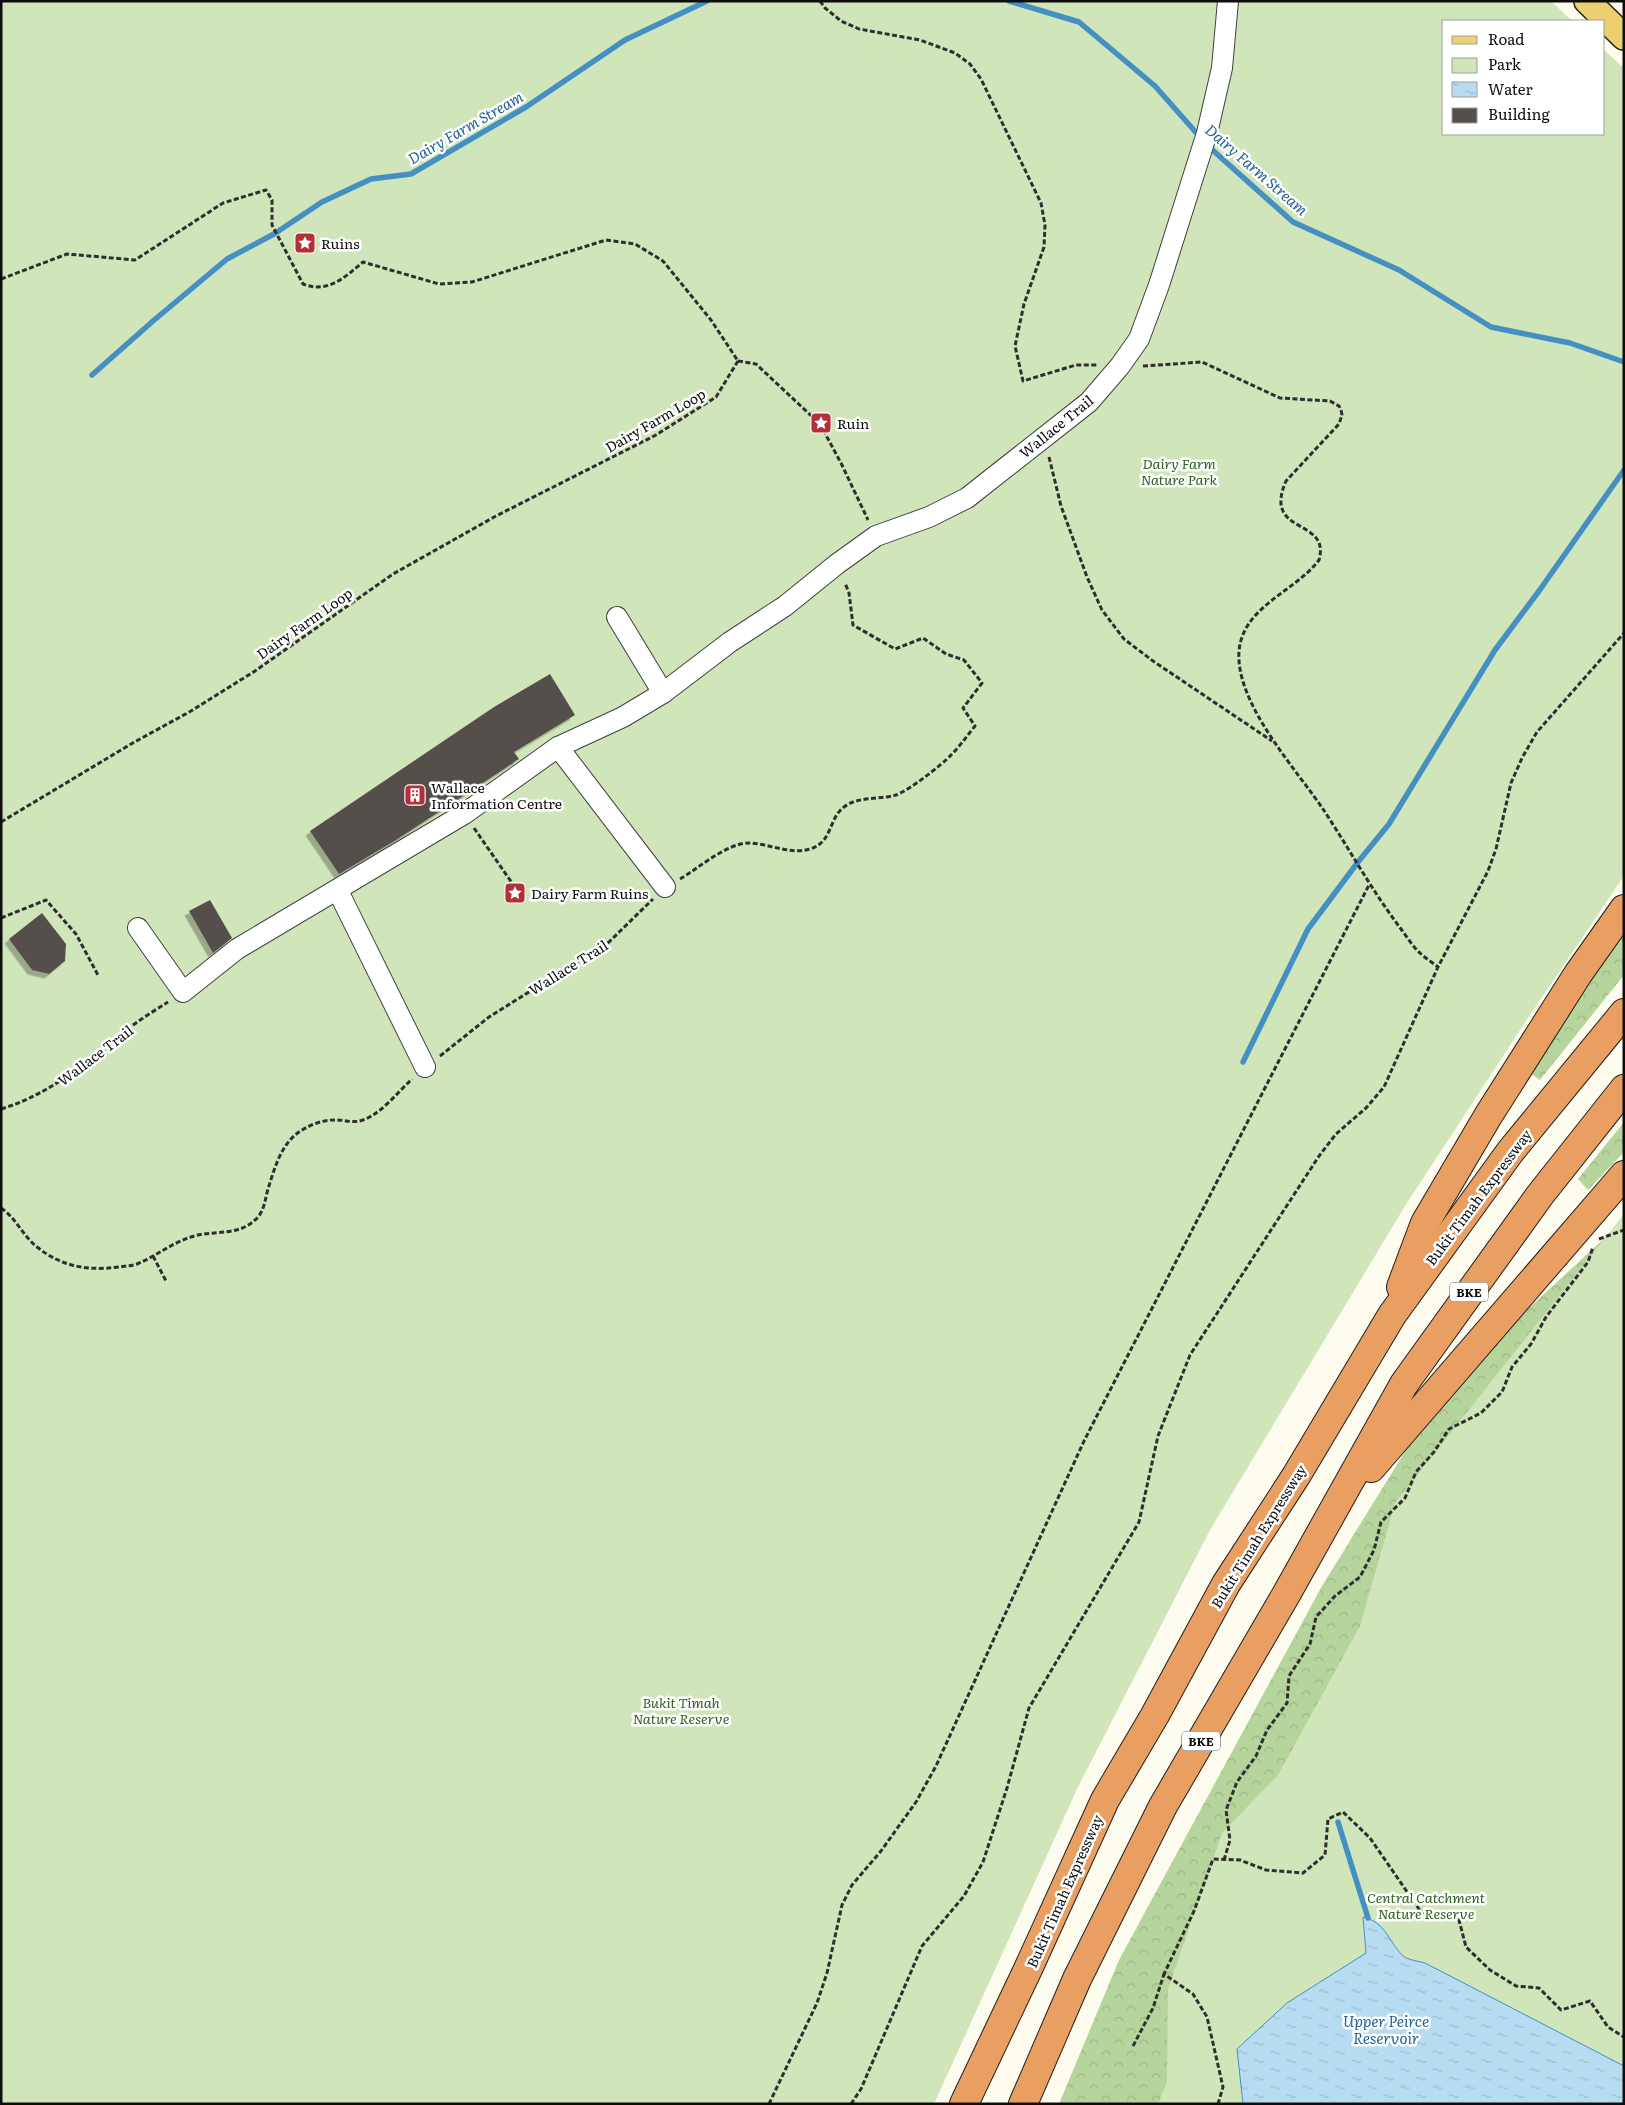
<svg xmlns="http://www.w3.org/2000/svg" width="1625" height="2105" viewBox="0 0 1625 2105" font-family="Literata,serif">
  <style>
    .forest { fill: url(#forest-crowns) }
    .park { fill: #d1e5bb }
    .water { fill: url(#water-ripples); stroke: #4490c2 }
    .lines { fill: none; stroke-linecap: round; stroke-linejoin: round }
    .stream { stroke: #4490c2; stroke-width: 5.5 }
    .building { fill: #554f4b; filter: url(#shadow) }
    .minor-casing { stroke: #404040; stroke-width: 22 }
    .major-casing { stroke: #1e1e1e; stroke-width: 28 }
    .highway-casing { stroke: #1e1e1e; stroke-width: 30 }
    .path { stroke: #2f2f2f; stroke-width: 3; stroke-dasharray: 5 2.5; stroke-linecap: butt }
    .minor { stroke: #fff; stroke-width: 20 }
    .major { stroke: #edcf6f; stroke-width: 25 }
    .highway { stroke: #e99f62; stroke-width: 28 }
    .labels { text-anchor: middle; dominant-baseline: central; stroke-width: 5; stroke-linejoin: round; paint-order: stroke }
    .shield { fill: #fff; stroke: #565656; stroke-width: 1 }
    .shield-label { font-size: 12px; font-weight: bold; fill: #0d0d0d }
    .poi-label { font-size: 14px; fill: #0d0d0d; stroke: #fff; text-anchor: start }
    .street-label { font-size: 14px; fill: #0d0d0d; stroke: #fff }
    .park-label { font-size: 14px; font-style: italic; fill: #306023; stroke: #fff }
    .water-label { font-size: 15px; font-style: italic; fill: #216295; stroke: #fff }
  </style>
  <defs>
    <pattern id="forest-crowns" width="20" height="18" patternUnits="userSpaceOnUse" patternTransform="scale(1.25)"><rect width="20" height="18" fill="#b6d59c"/><path d="M2 6a3 3 0 1 1 6 0M12 15a3 3 0 1 1 6 0" fill="none" stroke="#9bb685"/></pattern>
    <pattern id="water-ripples" width="26" height="14" patternUnits="userSpaceOnUse" patternTransform="scale(1.25)"><rect width="26" height="14" fill="#b7dcf1"/><path d="M2 4q2-2 4 0t4 0M15 11q2-2 4 0t4 0" fill="none" stroke="#9cbccd"/></pattern>
    <filter id="shadow"><feDropShadow dx="-4.5" dy="4.5" stdDeviation="0" flood-color="#0004"/></filter>
  </defs>
  <rect width="100%" height="100%" fill="#fefbef"/>
  <g class="forest">
    <polygon points="1624,932 1624,975 1540,1080 1530,1073"/>
    <polygon points="1624,1122 1624,1152 1588,1190 1578,1179"/>
    <polygon points="1624,1220 1243,2104 1059,2104 1119,1960 1322,1586 1414,1437 1475,1358"/>
  </g>
  <g class="park">
    <polygon points="1,1 1551,1 1572,21 1444,21 1444,134 1604,134 1604,50 1624,68 1624,876 1524,1024 1405,1206 1210,1530 1078,1787 934,2104 1,2104"/>
    <polygon points="1624,1214 1624,2104 1158,2104 1167,2082 1168,1989 1222,1833 1278,1775 1360,1626 1395,1503"/>
  </g>
  <path class="water" d="M1363,1917C1385,1922 1388,1940 1402,1955C1407,1960 1418,1961 1425,1963L1624,2066V2104H1243L1237,2049L1287,2003L1366,1953Z"/>
  <g class="lines">
    <g class="stream">
      <polyline points="1009,1 1079,22 1155,86 1200,137"/>
      <polyline points="1208,146 1293,222 1399,270 1491,327 1570,343 1624,362"/>
      <polyline points="92,375 153,321 227,259 274,234 322,202 371,179 411,174 526,107 625,40 707,1"/>
      <polyline points="1243,1062 1308,929 1358,862 1389,824 1495,650 1539,591 1624,470"/>
      <polyline points="1338,1822 1368,1918"/>
    </g>
  </g>
  <g class="building">
    <polygon points="550,674 575,715 514,752 519,759 396,840 339,874 310,831 494,707"/>
    <polygon points="210,900 232,938 213,953 189,911"/>
    <polygon points="42,913 66,944 65,961 49,974 32,970 9,939"/>
  </g>
  <g class="lines">
    <g class="minor-casing">
      <g id="minor">
        <polyline points="617,617 663,693"/>
        <polyline points="558,747 665,887"/>
        <polyline points="338,891 425,1067"/>
        <polyline points="138,928 183,992 237,949 464,814 558,747 623,717 663,693 730,642 785,606 837,564 876,536 929,517 967,498 1089,402 1120,366 1139,339 1159,285 1207,133 1222,68 1228,1"/>
      </g>
    </g>
    <g class="major-casing">
      <polyline id="major" points="1587,1 1624,37"/>
    </g>
    <g class="highway-casing">
      <g id="highway">
        <polyline points="1401,1287 1425,1223 1488,1116 1578,974 1624,909"/>
        <polyline points="1371,1468 1624,1175"/>
        <polyline points="964,2104 1028,1969 1105,1800 1155,1715 1226,1584 1296,1476 1392,1315 1510,1152 1624,1013"/>
        <polyline points="1023,2104 1077,1979 1163,1806 1287,1593 1404,1384 1540,1195 1624,1089"/>
      </g>
    </g>
    <g class="path">
      <polyline points="820,1 825,8 841,21 859,29 920,40 955,53 970,64 981,79 1041,203 1045,225 1044,247 1024,304 1015,346 1023,381 1076,365 1097,365"/>
      <path d="M1,279L67,254L135,260L223,203L266,190L272,200V225L303,284C328,294 345,277 363,262L439,284L472,282L606,240L635,244L663,261L711,320L738,361"/>
      <polyline points="738,361 756,364 820,424 842,465 868,520"/>
      <path d="M1143,366L1202,362L1280,398L1330,401L1339,406L1341,410L1342,415L1339,424L1286,481C1262,536 1331,517 1319,560C1295,592 1243,606 1239,651C1235,704 1298,771 1325,812C1351,852 1373,892 1401,929C1407,937 1413,947 1420,953C1425,958 1432,962 1438,967"/>
      <polyline points="1049,457 1061,506 1087,577 1102,610 1124,639 1153,661 1272,741"/>
      <polyline points="1,822 131,744 191,711 255,671 393,574 496,516 656,435 716,397 738,361"/>
      <polyline points="474,828 512,883"/>
      <path d="M680,879C699,868 728,842 750,843C770,844 791,855 810,849C833,842 828,819 844,807C858,796 879,800 896,795C908,791 942,765 951,755C960,746 967,736 975,726L963,708L982,683L964,660L946,654L923,638L895,649L853,625L849,593L845,583"/>
      <polyline points="1,918 46,900 76,934 99,977"/>
      <polyline points="440,1056 489,1017 609,942 653,899"/>
      <path d="M1,1109C54,1093 91,1058 133,1025C144,1017 157,1009 168,1002"/>
      <path d="M1,1208C16,1218 23,1236 37,1247C62,1267 88,1271 119,1267C125,1266 131,1266 137,1264C156,1256 172,1243 191,1237C214,1229 239,1238 258,1217C265,1208 265,1199 268,1189C274,1170 280,1148 295,1135C305,1127 320,1120 333,1120C343,1119 352,1124 363,1120C382,1113 397,1093 412,1079"/>
      <polyline points="1599,1239 1624,1230"/>
      <polyline points="153,1256 166,1281"/>
      <polyline points="1224,1860 1230,1840 1226,1810 1237,1782 1256,1756 1267,1730 1287,1703 1289,1676 1310,1644 1316,1617 1335,1596 1360,1577 1374,1550 1381,1522 1405,1498 1416,1472 1434,1452 1449,1429 1481,1413 1502,1392 1512,1367 1531,1344 1546,1317 1588,1262 1593,1247"/>
      <polyline points="1133,2046 1153,2008 1164,1974"/>
      <polyline points="769,2104 817,2003 827,1973 842,1905 852,1885 881,1851 916,1802 936,1766 1084,1441 1369,885"/>
      <polyline points="851,2104 861,2089 922,1946 964,1896 983,1862 1007,1788 1029,1708 1139,1522 1158,1436 1190,1355 1319,1156 1336,1134 1366,1108 1384,1087 1438,967 1488,871 1496,849 1511,783 1522,758 1537,732 1624,633"/>
      <polyline points="1218,2104 1223,2087 1207,2017 1193,1994 1164,1974 1194,1911 1213,1859 1240,1860 1266,1870 1303,1873 1325,1855 1328,1819 1343,1812 1370,1838 1421,1912 1459,1920 1466,1947 1490,1970 1516,1986 1539,1988 1561,2010 1590,2001 1608,2027 1624,2037"/>
    </g>
    <use href="#minor" class="minor"/>
    <use href="#major" class="major"/>
    <use href="#highway" class="highway"/>
  </g>
  <defs>
    <g id="sight-square" transform="scale(1.125)"><rect x="-9" y="-9" width="18" height="18" rx="4" fill="#b23037" stroke="#fff"/><path d="M0-6L1.8-2.2L6-1.7L2.9 1.2L3.7 5.4L0 3.3L-3.7 5.4L-2.9 1.2L-6-1.7L-1.8-2.2Z" fill="#fff"/></g>
    <g id="building-square" transform="scale(1.125)"><rect x="-9" y="-9" width="18" height="18" rx="4" fill="#b23037" stroke="#fff"/><path d="M-4-6H4V6H1V3H-1V6H-4ZM-2.5-4.3h1.7v1.8h-1.7ZM.8-4.3h1.7v1.8H.8ZM-2.5-1h1.7V.8h-1.7ZM.8-1h1.7V.8H.8Z" fill="#fff"/></g>
  </defs>
  <g fill-rule="evenodd">
    <use href="#sight-square" x="305" y="243"/>
    <use href="#sight-square" x="821" y="423"/>
    <use href="#building-square" x="415" y="795"/>
    <use href="#sight-square" x="515" y="893"/>
  </g>
  <g class="labels">
    <g class="shield">
      <rect x="1450" y="1282.5" width="38" height="19" rx="4"/>
      <rect x="1182" y="1731.5" width="38" height="19" rx="4"/>
    </g>
    <g class="shield-label">
      <text x="1469" y="1292">BKE</text>
      <text x="1201" y="1741">BKE</text>
    </g>
    <g class="poi-label">
      <text x="321" y="243">Ruins</text>
      <text x="837" y="423">Ruin</text>
      <text x="431" y="787">Wallace<tspan x="431" dy="16">Information Centre</tspan></text>
      <text x="531" y="893">Dairy Farm Ruins</text>
    </g>
    <g class="street-label">
      <text transform="translate(655 420) rotate(-30)">Dairy Farm Loop</text>
      <text transform="translate(1056 426) rotate(-39)">Wallace Trail</text>
      <text transform="translate(304 623) rotate(-35)">Dairy Farm Loop</text>
      <text transform="translate(568 967) rotate(-32)">Wallace Trail</text>
      <text transform="translate(95 1055) rotate(-37)">Wallace Trail</text>
      <text transform="translate(1478 1197) rotate(-53)">Bukit Timah Expressway</text>
      <text transform="translate(1258 1536) rotate(-58)">Bukit Timah Expressway</text>
      <text transform="translate(1064 1891) rotate(-66)">Bukit Timah Expressway</text>
    </g>
    <g class="park-label">
      <text x="1179" y="463">Dairy Farm<tspan x="1179" dy="16">Nature Park</tspan></text>
      <text x="681" y="1702">Bukit Timah<tspan x="681" dy="16">Nature Reserve</tspan></text>
      <text x="1426" y="1897">Central Catchment<tspan x="1426" dy="16">Nature Reserve</tspan></text>
    </g>
    <g class="water-label">
      <text transform="translate(465 127) rotate(-30)">Dairy Farm Stream</text>
      <text transform="translate(1257 169) rotate(41)">Dairy Farm Stream</text>
      <text x="1386" y="2020">Upper Peirce<tspan x="1386" dy="17">Reservoir</tspan></text>
    </g>
  </g>
  <rect width="1625" height="2105" fill="none" stroke="#0d0d0d" stroke-width="5"/>
  <rect x="1442" y="20" width="162" height="115" fill="#ffffff" stroke="#9e9e9e"/>
  <rect x="1452" y="36" width="25" height="8" fill="#edcf6f" stroke="#9e9e9e"/>
  <text x="1488" y="45" font-size="15" fill="#0d0d0d">Road</text>
  <rect x="1452" y="58" width="25" height="15" fill="#d1e5bb" stroke="#9e9e9e"/>
  <text x="1488" y="70" font-size="15" fill="#0d0d0d">Park</text>
  <rect x="1452" y="82" width="25" height="15" fill="url(#water-ripples)" stroke="#9e9e9e"/>
  <text x="1488" y="95" font-size="15" fill="#0d0d0d">Water</text>
  <rect x="1452" y="108" width="25" height="15" fill="#554f4b" stroke="#9e9e9e"/>
  <text x="1488" y="120" font-size="15" fill="#0d0d0d">Building</text>
</svg>
